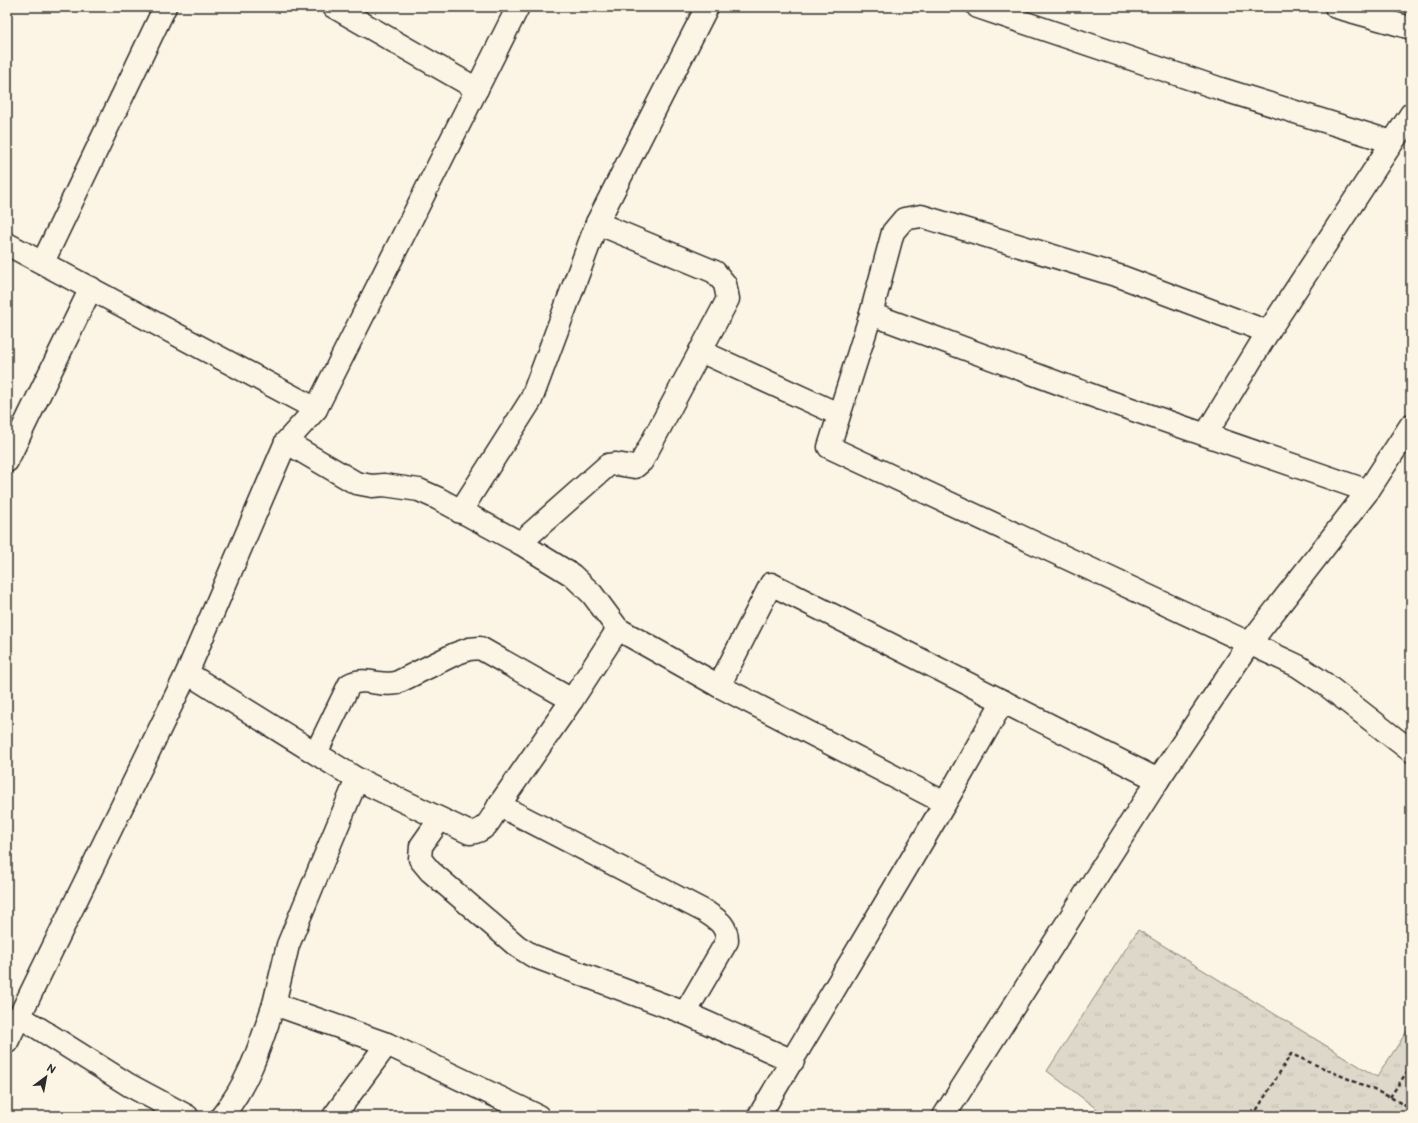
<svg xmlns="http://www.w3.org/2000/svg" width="1418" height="1123" viewBox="0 0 1418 1123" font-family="'Balsamiq Sans',sans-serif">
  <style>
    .park { fill: url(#park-tufts); stroke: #84827a }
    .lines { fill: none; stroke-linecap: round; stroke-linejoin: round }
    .minor-casing { stroke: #2b2b2b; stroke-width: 25 }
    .path { stroke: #2b2b2b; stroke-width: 2.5; stroke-dasharray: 4 3; stroke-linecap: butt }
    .minor { stroke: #fcf5e5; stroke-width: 22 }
  </style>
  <defs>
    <pattern id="park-tufts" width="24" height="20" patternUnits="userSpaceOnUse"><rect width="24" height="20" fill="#ded8ca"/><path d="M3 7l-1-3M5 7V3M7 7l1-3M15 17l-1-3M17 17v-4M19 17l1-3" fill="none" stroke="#bfbaae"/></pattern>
  </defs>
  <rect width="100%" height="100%" fill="#fcf5e5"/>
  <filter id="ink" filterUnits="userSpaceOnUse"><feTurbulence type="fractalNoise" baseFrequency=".025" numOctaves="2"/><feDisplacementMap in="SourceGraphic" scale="8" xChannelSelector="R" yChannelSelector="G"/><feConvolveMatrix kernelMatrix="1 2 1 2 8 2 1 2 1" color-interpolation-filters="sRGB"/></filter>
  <g filter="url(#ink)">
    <polygon class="park" points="1138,930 1377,1077 1411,1025 1411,1116 1106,1116 1047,1071"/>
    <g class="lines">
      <g class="minor-casing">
        <g id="minor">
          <polyline points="334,7 477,89"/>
          <polyline points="978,7 1221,89 1392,142"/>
          <polyline points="1336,7 1411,28"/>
          <polyline points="1411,114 1268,332 1122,277 921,216 904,219 893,232 871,314 829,447 1298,666 1325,684 1411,751"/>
          <polyline points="7,244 316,409"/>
          <polyline points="43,262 165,7"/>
          <polyline points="871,314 1099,398 1368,491"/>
          <polyline points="700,351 838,414"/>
          <polyline points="1206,434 1268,332"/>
          <polyline points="286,442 356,483 372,486 384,485 419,490 437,498 520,543 572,575 592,594 618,629 719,686 945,803"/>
          <polyline points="7,461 91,288"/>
          <polyline points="460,512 531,400 597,223 707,7"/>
          <polyline points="520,543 608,465 616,464 635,467 642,461 728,299 725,284 715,272 597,223"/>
          <path d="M187,673L357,779L470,833C487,831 491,819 499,805L706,912C718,920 727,925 727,941L685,1013L793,1061"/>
          <polyline points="719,686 771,584 1158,780"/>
          <path d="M316,753L349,685C364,676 380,687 396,683L455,654L469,649L480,648L572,700"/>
          <polyline points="499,805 572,700 618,629"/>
          <polyline points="440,819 421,846 420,859 430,871 517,946 533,956 685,1013"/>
          <polyline points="274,1004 288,945 357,779"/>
          <polyline points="19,1016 129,1085 187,1116"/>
          <polyline points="7,1042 187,673 286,442 316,409 518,7"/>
          <path d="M222,1116C250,1081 260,1045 274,1004L387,1044L538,1116"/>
          <polyline points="334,1116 387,1044"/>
          <polyline points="759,1116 945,803 1003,701"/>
          <polyline points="944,1116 1158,780 1249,644 1368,491 1411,425"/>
        </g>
      </g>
      <g class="path">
        <polyline points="1390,1097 1411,1066"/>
        <polyline points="1253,1116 1291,1054 1390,1097 1411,1109"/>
      </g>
      <use href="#minor" class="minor"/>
    </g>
  </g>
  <rect width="1418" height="1123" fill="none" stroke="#fcf5e5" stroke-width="24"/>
  <rect x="12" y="12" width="1394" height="1099" fill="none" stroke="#2b2b2b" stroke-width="1.5" filter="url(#ink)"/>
  <g transform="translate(46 1077) rotate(32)" stroke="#fcf5e5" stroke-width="3" paint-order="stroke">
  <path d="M0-3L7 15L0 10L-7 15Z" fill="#2b2b2b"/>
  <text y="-6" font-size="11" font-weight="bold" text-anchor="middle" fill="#2b2b2b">N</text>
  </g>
</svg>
